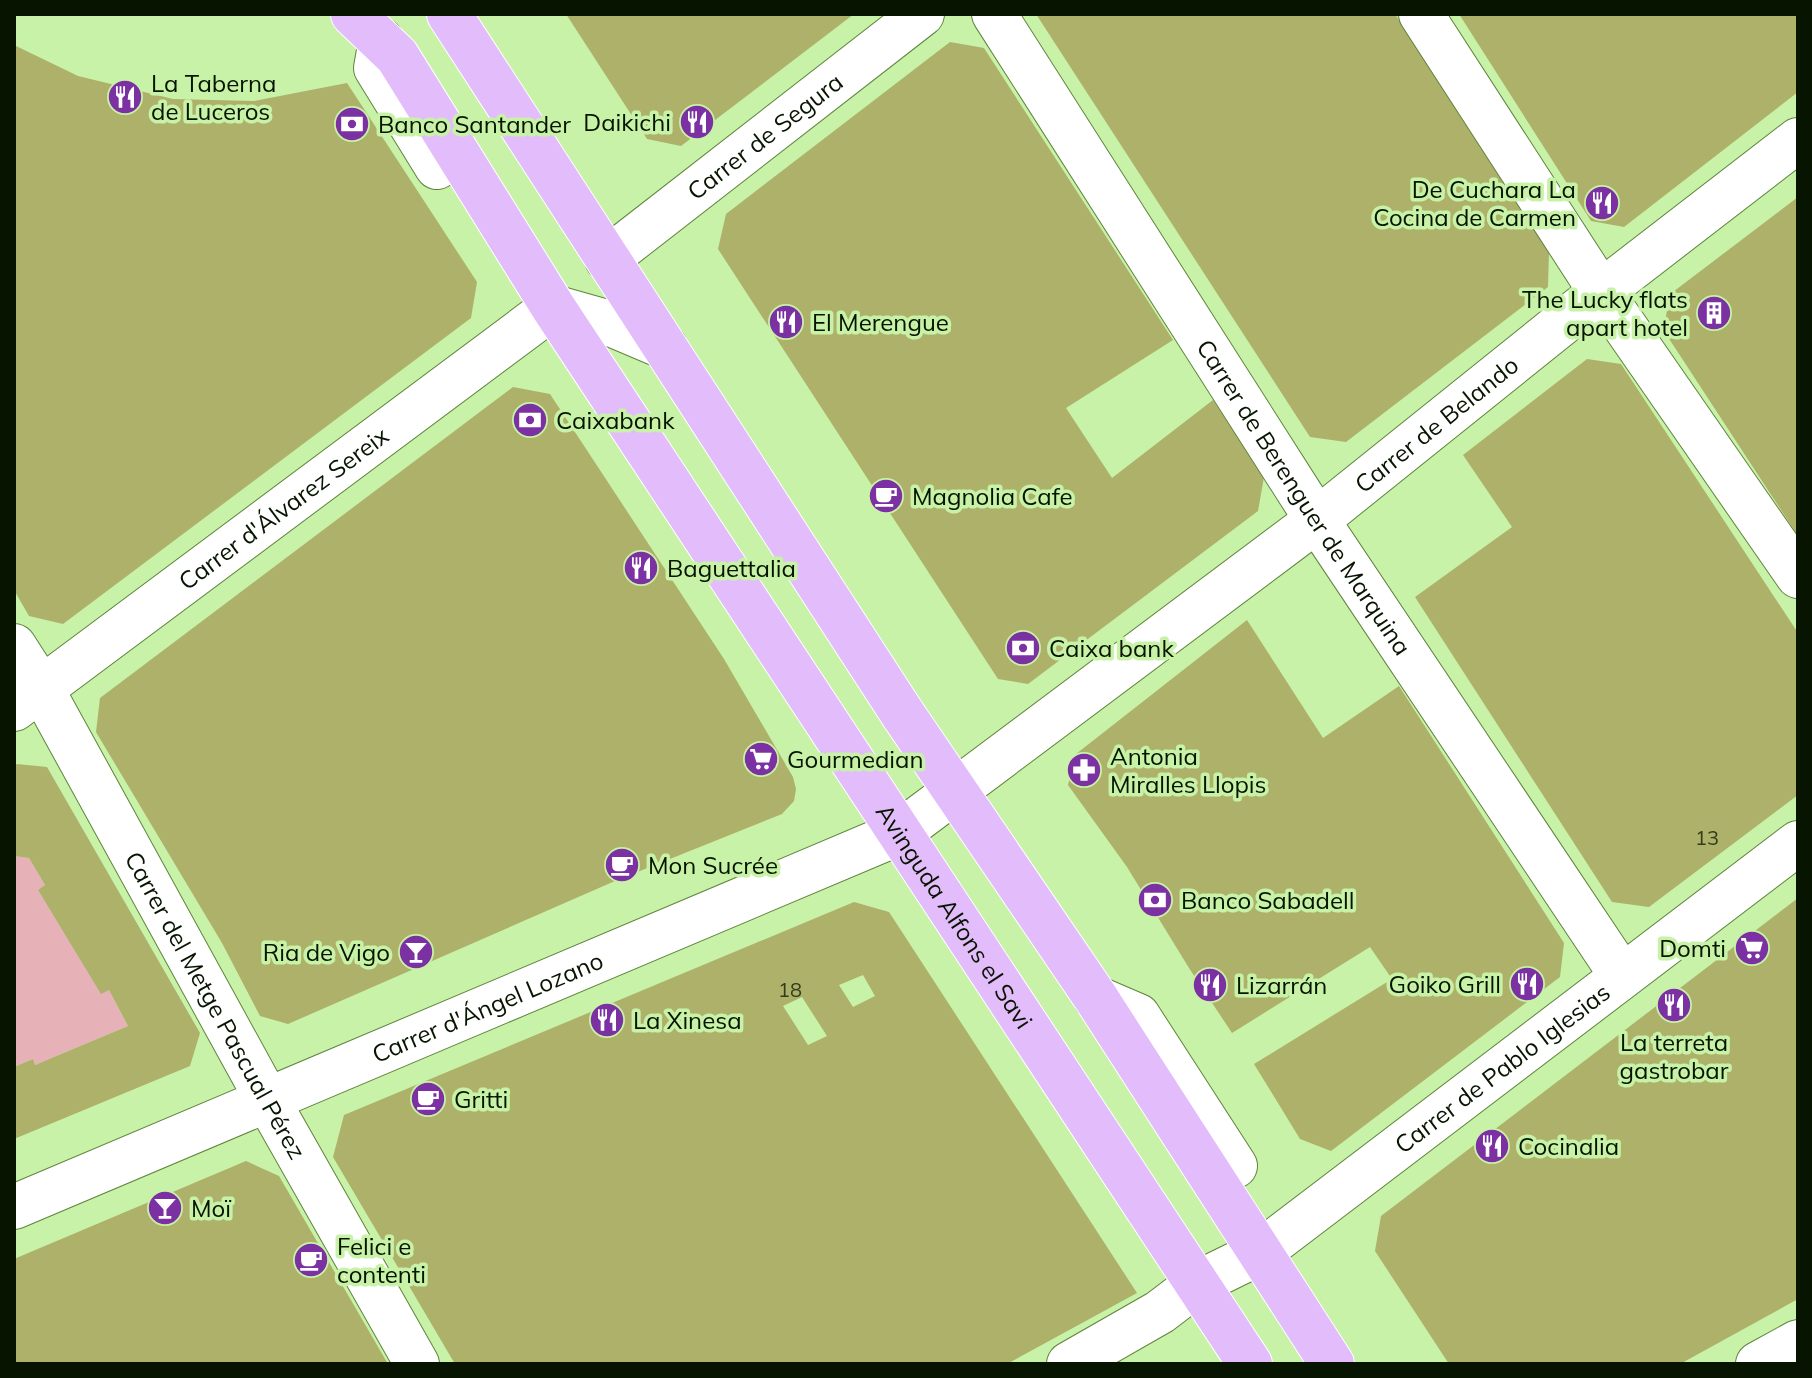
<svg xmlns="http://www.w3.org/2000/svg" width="1812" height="1378" viewBox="0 0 1812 1378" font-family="Mulish,sans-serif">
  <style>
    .green { fill: #e6b2b8 }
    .building { fill: #adb16a; fill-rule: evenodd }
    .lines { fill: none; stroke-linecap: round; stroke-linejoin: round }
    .minor-casing { stroke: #5f843d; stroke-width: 46 }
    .major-casing { stroke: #fff; stroke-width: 46 }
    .minor { stroke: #fff; stroke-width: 44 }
    .major { stroke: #e3bcfb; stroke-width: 44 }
    .labels { text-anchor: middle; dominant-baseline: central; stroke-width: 7; stroke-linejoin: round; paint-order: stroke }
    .number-label { font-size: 20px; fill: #303c1a }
    .poi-label { font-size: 24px; fill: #071500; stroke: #c8f2a7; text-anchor: start }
    .street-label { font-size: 24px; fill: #071500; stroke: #c8f2a7 }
  </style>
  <rect width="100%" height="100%" fill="#c8f2a7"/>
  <polygon class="green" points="14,856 29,858 45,885 38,890 101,993 109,990 128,1026 35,1065 33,1059 14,1067"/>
  <g class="building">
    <polygon points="566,14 854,14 681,146 647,139"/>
    <polygon points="1036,14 1395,14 1549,252 1548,287 1346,442 1310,437"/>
    <polygon points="1459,14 1798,14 1798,92 1624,227 1591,221"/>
    <polygon points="950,42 984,48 1173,340 1066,408 1112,478 1213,400 1264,477 1258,511 1028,684 998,679 718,249 726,214"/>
    <polygon points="14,45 78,76 173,99 254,101 347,83 477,282 471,318 63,624 29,616 14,590"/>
    <polygon points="1798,197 1798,536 1664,331 1669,295"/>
    <polygon points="1587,359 1621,364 1798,633 1798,795 1649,907 1612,902 1415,597 1512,527 1463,455"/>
    <polygon points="513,387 550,394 724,659 793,777 796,789 794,801 782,814 615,881 288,1024 260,1016 222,943 96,732 100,698"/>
    <polygon points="1247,620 1323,738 1399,686 1564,943 1560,977 1331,1151 1300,1139 1254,1064 1392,979 1370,947 1232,1033 1189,968 1127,867 1068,785 1076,754"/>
    <polygon points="17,764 47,767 200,1033 190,1066 14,1139 14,1067 33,1059 35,1065 128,1026 109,990 101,994 38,890 45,885 29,858 14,856 14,766"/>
    <polygon points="1798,898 1798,1299 1680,1364 1449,1364 1375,1251 1381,1216"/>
    <path d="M854,902L889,912L1137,1293L1007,1364H455L333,1157L344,1115ZM863,975L875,996L853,1007L839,985ZM802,997L827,1036L808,1045L783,1006Z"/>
    <polygon points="246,1161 279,1176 388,1364 14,1364 14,1259"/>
  </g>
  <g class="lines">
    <g class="minor-casing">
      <g id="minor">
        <path id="s1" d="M994,14L1317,520L1622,976"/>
        <polyline points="1421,14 1601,292 1798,576"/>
        <polyline points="381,40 376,68 437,167"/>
        <path id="s2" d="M607,259L922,14"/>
        <path id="s3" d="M14,646L41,688L268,1101L417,1364"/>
        <path id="s4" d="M14,709L553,307L606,322L665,347"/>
        <polyline points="1096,998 1138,1016 1235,1166"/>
        <path id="s5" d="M14,1207L899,833L1317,520L1601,292L1798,140"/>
        <path id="s6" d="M1069,1364L1160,1312L1198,1283L1259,1253L1798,843"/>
        <polyline points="1758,1364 1798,1342"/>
      </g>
    </g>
    <g class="major-casing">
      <g id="major">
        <path id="s7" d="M353,14L397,56L553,307L1250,1364"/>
        <polyline points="449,14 902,713 1096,998 1332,1364"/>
      </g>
    </g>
    <use href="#minor" class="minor"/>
    <use href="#major" class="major"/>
  </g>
  <defs>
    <g id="restaurant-disc" transform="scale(1.8)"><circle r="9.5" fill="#7c31a2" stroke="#c8f2a7"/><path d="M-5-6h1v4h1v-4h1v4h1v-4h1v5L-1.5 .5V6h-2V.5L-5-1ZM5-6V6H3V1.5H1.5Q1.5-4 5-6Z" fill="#fff"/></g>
    <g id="bank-disc" transform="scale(1.8)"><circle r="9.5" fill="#7c31a2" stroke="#c8f2a7"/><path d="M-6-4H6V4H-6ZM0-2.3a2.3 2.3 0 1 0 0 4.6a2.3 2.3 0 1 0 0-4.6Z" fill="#fff"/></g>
    <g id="building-disc" transform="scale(1.8)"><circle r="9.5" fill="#7c31a2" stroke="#c8f2a7"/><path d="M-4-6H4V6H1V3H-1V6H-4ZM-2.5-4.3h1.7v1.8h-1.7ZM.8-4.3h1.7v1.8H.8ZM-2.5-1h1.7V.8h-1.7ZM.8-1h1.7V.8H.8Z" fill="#fff"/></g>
    <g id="cafe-disc" transform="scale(1.8)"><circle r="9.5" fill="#7c31a2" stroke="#c8f2a7"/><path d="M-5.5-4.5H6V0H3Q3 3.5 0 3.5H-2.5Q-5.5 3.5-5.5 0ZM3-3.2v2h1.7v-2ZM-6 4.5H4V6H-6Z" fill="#fff"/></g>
    <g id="supermarket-disc" transform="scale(1.8)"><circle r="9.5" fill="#7c31a2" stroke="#c8f2a7"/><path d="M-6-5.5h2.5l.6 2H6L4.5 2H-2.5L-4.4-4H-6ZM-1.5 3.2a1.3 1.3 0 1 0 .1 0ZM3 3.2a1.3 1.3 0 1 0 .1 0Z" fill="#fff"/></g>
    <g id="pharmacy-disc" transform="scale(1.8)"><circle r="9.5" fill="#7c31a2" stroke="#c8f2a7"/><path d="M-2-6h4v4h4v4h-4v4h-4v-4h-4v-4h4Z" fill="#fff"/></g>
    <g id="bar-disc" transform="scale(1.8)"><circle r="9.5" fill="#7c31a2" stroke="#c8f2a7"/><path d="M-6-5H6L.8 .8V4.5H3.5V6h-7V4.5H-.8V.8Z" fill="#fff"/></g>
  </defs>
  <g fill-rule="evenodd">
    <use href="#restaurant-disc" x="125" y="97"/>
    <use href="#restaurant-disc" x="697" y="122"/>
    <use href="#bank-disc" x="352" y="124"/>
    <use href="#restaurant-disc" x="1602" y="203"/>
    <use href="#building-disc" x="1714" y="313"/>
    <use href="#restaurant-disc" x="786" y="322"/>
    <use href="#bank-disc" x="530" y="420"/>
    <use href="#cafe-disc" x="886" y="496"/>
    <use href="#restaurant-disc" x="641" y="568"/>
    <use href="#bank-disc" x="1023" y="648"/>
    <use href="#supermarket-disc" x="761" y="759"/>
    <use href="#pharmacy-disc" x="1084" y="770"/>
    <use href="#cafe-disc" x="622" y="865"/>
    <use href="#bank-disc" x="1155" y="900"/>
    <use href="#supermarket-disc" x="1752" y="948"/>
    <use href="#bar-disc" x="416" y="952"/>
    <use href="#restaurant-disc" x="1527" y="984"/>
    <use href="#restaurant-disc" x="1210" y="985"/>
    <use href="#restaurant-disc" x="1674" y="1005"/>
    <use href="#restaurant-disc" x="607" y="1020"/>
    <use href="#cafe-disc" x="428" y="1099"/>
    <use href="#restaurant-disc" x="1492" y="1146"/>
    <use href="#bar-disc" x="165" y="1208"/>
    <use href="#cafe-disc" x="311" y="1260"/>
  </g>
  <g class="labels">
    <g class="number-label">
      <text x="1707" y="837">13</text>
      <text x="790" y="989">18</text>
    </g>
    <g class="poi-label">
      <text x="151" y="83">La Taberna<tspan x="151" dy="28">de Luceros</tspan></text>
      <text x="671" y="122" text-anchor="end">Daikichi</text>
      <text x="378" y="124">Banco Santander</text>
      <text x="1576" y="189" text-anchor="end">De Cuchara La<tspan x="1576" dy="28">Cocina de Carmen</tspan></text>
      <text x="1688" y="299" text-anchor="end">The Lucky flats<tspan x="1688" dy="28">apart hotel</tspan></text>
      <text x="812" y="322">El Merengue</text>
      <text x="556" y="420">Caixabank</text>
      <text x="912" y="496">Magnolia Cafe</text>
      <text x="667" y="568">Baguettalia</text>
      <text x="1049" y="648">Caixa bank</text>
      <text x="1110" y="756">Antonia<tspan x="1110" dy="28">Miralles Llopis</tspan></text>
      <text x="787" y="759">Gourmedian</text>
      <text x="648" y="865">Mon Sucrée</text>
      <text x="1181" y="900">Banco Sabadell</text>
      <text x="1726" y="948" text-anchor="end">Domti</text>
      <text x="390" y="952" text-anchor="end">Ria de Vigo</text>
      <text x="1501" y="984" text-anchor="end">Goiko Grill</text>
      <text x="1236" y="985">Lizarrán</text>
      <text x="633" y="1020">La Xinesa</text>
      <text x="1674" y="1042" text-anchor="middle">La terreta<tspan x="1674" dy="28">gastrobar</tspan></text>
      <text x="454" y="1099">Gritti</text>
      <text x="1518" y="1146">Cocinalia</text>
      <text x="191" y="1208">Moï</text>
      <text x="337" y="1246">Felici e<tspan x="337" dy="28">contenti</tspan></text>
    </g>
    <g class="street-label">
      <text stroke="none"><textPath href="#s2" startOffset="200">Carrer de Segura</textPath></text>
      <text stroke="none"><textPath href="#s5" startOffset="1636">Carrer de Belando</textPath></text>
      <text stroke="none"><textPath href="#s1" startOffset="574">Carrer de Berenguer de Marquina</textPath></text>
      <text stroke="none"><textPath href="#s4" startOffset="336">Carrer d'Álvarez Sereix</textPath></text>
      <text stroke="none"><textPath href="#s7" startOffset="1086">Avinguda Alfons el Savi</textPath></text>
      <text stroke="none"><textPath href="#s3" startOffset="412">Carrer del Metge Pascual Pérez</textPath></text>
      <text stroke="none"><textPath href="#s5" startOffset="514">Carrer d'Ángel Lozano</textPath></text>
      <text stroke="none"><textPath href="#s6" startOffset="526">Carrer de Pablo Iglesias</textPath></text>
    </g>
  </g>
  <rect width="1812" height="1378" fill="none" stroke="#071500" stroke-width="32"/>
</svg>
